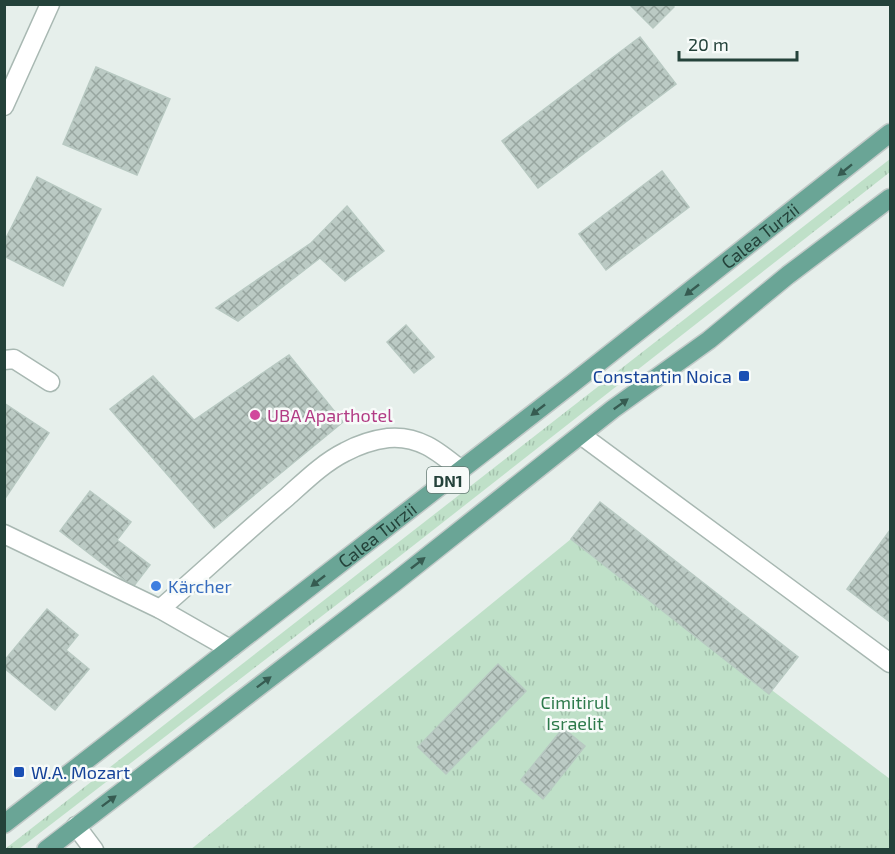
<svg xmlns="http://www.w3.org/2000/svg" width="895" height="854" viewBox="0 0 895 854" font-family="'Exo 2',sans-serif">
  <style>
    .grass { fill: url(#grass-tufts) }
    .building { fill: url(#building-cross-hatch); stroke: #b8c9c2; stroke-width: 1.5 }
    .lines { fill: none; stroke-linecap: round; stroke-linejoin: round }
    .service-casing { stroke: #a8b8b2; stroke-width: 21 }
    .minor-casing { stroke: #a8b8b2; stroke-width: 21 }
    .primary-casing { stroke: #c2cac8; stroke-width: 21 }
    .service { stroke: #fff; stroke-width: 18 }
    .minor { stroke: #fff; stroke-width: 18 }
    .primary { stroke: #6aa596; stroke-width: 18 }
    .oneway { fill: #365b51 }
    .transit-dot { fill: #1a4fb4; stroke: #f7fbf9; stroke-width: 2 }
    .hotel-dot { fill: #d1479c; stroke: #f7fbf9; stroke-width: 2 }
    .shop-dot { fill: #3f7fe0; stroke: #f7fbf9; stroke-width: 2 }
    .labels { text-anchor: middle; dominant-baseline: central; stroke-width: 5; stroke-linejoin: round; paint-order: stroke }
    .shield { fill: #f7fbf9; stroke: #637a73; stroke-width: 1.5 }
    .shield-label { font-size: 16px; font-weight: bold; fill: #24423a }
    .street-label { font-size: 18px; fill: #24423a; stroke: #f7fbf9 }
    .transit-label { font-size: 18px; fill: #164399; stroke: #f7fbf9; text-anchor: end }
    .hotel-label { font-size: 18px; fill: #b23c85; stroke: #f7fbf9; text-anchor: start }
    .shop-label { font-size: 18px; fill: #366cbe; stroke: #f7fbf9; text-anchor: start }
    .park-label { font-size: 18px; fill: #2d7a4b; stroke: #f7fbf9 }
  </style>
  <defs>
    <pattern id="grass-tufts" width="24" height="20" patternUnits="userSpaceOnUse" patternTransform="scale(1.5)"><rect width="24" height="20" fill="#bfe0c8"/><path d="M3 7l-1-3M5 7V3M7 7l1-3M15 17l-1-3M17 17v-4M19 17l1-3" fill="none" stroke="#a4c1ad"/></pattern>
    <pattern id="building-cross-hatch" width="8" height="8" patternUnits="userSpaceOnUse" patternTransform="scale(1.5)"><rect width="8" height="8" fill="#bbcac4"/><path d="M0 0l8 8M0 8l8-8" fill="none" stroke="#98a6a0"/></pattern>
  </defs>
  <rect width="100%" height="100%" fill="#e6efeb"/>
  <g class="grass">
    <polygon points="890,159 890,172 400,556 19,849 5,849"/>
    <polygon points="571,539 890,779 890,849 190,850"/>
  </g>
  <g class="building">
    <polygon points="629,4 672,4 674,7 653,28"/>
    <polygon points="640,37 676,84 538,188 502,141"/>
    <polygon points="96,67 170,99 137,175 63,144"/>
    <polygon points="662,171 689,207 606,270 579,234"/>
    <polygon points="37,177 101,209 63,286 4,256 4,242"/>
    <polygon points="347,206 384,251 345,281 320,258 238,321 216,308 311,243"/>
    <polygon points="406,325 434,357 414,373 387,342"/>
    <polygon points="289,355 343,422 214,528 110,409 153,376 194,420"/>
    <polygon points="4,403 49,433 4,500"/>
    <polygon points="90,491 131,522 117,540 150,565 133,587 60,531"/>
    <polygon points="600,502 798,657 769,694 571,539"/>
    <polygon points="890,530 890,622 847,589"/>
    <polygon points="47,609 78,635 66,650 89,669 55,710 4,668 4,661"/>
    <polygon points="498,664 526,691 446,774 418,747"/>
    <polygon points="563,728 585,746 543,799 521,780"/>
  </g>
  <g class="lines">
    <g class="service-casing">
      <g id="service">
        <polyline points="4,106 50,4"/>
        <polyline points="4,360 14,359 50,382"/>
        <polyline points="581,435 890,663"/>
        <path d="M160,609C203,572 244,533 287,497C305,481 323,463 345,452C358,445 373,440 388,438C419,435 439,452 461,470"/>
        <polyline points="76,826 94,850"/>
      </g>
    </g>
    <g class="minor-casing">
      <polyline id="minor" points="4,534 160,609 230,649"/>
    </g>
    <g class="primary-casing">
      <g id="primary">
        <path id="s1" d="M4,824L573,383L890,133"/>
        <polyline points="46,850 395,582 613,409 709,340 788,275 890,198"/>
      </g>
    </g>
    <use href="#service" class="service"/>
    <use href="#minor" class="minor"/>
    <use href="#primary" class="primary"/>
  </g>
  <defs><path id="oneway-solid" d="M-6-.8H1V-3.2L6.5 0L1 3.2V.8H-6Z" transform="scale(1.5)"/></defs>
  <g class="oneway">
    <use href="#oneway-solid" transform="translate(845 170) rotate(141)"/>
    <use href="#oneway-solid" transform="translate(692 290) rotate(142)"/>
    <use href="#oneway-solid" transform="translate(621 404) rotate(-36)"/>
    <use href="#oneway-solid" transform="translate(538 410) rotate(142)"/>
    <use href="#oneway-solid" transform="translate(418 563) rotate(-38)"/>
    <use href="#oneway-solid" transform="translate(318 581) rotate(142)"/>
    <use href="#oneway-solid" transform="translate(264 682) rotate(-37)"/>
    <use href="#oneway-solid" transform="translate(109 801) rotate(-37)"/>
  </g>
  <g class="transit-dot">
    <rect x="738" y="370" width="12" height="12" rx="3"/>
    <rect x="13" y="766" width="12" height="12" rx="3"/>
  </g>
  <circle class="hotel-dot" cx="255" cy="415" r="6"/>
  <circle class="shop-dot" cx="156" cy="586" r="6"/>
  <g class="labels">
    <rect class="shield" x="427" y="467" width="42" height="26" rx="4.5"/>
    <g class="shield-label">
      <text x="448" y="480">DN1</text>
    </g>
    <g class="street-label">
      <text stroke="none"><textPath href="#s1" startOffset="958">Calea Turzii</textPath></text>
      <text stroke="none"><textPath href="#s1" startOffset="472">Calea Turzii</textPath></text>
    </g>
    <g class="transit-label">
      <text x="732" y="376">Constantin Noica</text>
      <text x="31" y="772" text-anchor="start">W.A. Mozart</text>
    </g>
    <g class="hotel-label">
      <text x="267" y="415">UBA Aparthotel</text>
    </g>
    <g class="shop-label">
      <text x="168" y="586">Kärcher</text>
    </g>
    <g class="park-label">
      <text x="575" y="702">Cimitirul<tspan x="575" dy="21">Israelit</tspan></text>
    </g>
  </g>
  <rect width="895" height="854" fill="none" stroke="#24423a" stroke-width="12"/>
  <path d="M679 51v9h118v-9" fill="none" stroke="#24423a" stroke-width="3"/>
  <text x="688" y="51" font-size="18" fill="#24423a" stroke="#f7fbf9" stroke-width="4.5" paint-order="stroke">20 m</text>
</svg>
